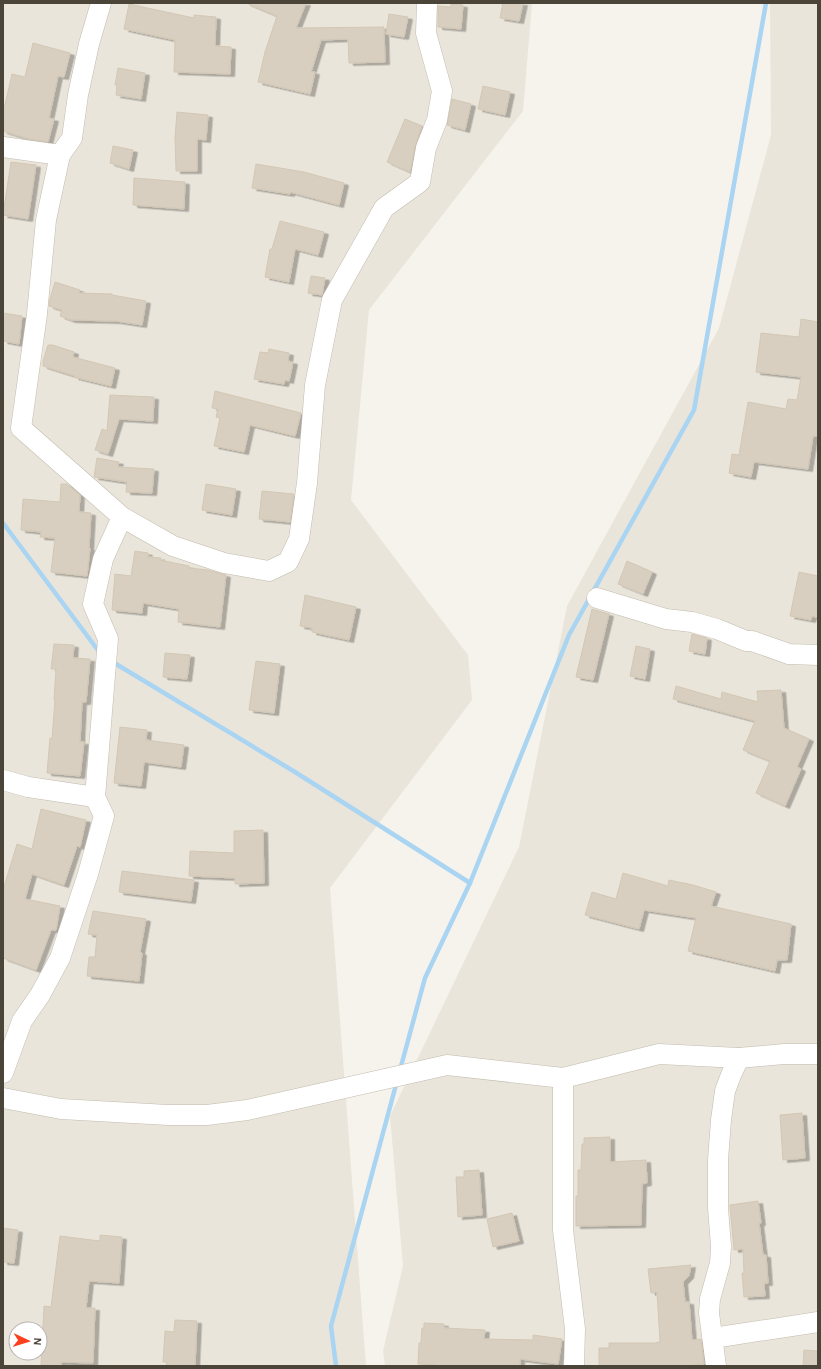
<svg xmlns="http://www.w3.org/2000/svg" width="821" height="1369" viewBox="0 0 821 1369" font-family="'Alegreya Sans',sans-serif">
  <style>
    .residential { fill: #eae5da; fill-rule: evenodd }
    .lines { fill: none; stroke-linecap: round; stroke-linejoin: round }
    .stream { stroke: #a9d4f2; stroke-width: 4.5 }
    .building { fill: #d8cfc1; stroke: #d3c7b4; filter: url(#shadow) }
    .minor-casing { stroke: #c2bbae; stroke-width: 21 }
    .minor { stroke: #fff; stroke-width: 20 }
  </style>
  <defs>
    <filter id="shadow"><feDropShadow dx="4.5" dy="2.5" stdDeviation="0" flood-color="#0004"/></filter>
  </defs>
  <rect width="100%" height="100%" fill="#f6f3ec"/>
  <g class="residential">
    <path d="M3,3H532L523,111L369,310L351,500L468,655L472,700L330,888L366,1366H3ZM16,1329H40V1353H16Z"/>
    <polygon points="770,3 818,3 818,1366 385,1366 383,1351 403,1266 390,1116 519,847 567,606 719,328 771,135"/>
  </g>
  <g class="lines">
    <g class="stream">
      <polyline points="3,523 100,653"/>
      <polyline points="111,661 295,772 470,883"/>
      <polyline points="400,1070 425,978 470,883 569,635 694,410 766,3"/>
      <polyline points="336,1366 331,1326 397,1081"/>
    </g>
  </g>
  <g class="building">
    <polygon points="246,3 306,3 296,28 384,27 385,62 349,63 348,39 321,40 311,72 315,72 310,94 258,82 265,52 277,16"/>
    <polygon points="503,3 523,3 519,21 500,18"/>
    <polygon points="129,4 194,18 194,15 216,17 215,46 231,47 230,74 174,72 175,40 124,29"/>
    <polygon points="451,4 463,5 461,29 438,27 438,6 451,7"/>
    <polygon points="389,14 408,17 404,37 386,34"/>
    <polygon points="33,43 70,53 64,77 58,76 49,118 54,119 48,142 29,139 3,131 3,104 5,105 12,74 25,77"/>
    <polygon points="118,68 145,73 141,99 116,95 117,85 115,85"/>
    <polygon points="483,86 510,92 505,115 478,109"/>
    <polygon points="452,99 471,104 465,130 447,125"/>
    <polygon points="177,112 208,115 206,140 197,139 197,171 176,171 175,137"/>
    <polygon points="405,119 422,126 415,146 410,172 387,162"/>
    <polygon points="113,146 133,150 129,169 110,163"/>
    <polygon points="11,162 36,165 28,219 3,215"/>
    <polygon points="256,164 304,172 344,183 339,205 290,192 290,194 252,188"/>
    <polygon points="134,178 185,182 184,209 133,205"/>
    <polygon points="280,221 324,232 318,255 295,249 289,282 265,277 270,249 272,249"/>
    <polygon points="311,276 325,278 322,295 308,293"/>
    <polygon points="55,282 80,290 79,293 112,294 112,295 146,301 142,325 116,321 71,320 60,316 62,310 49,306 50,299"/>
    <polygon points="3,313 22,316 19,344 3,341"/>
    <polygon points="801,319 818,322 818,436 813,436 808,469 754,462 751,477 729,473 732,454 739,455 748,402 786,409 788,399 797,400 801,377 756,372 761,333 799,337"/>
    <polygon points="48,345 53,345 74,352 73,357 115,368 111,386 74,377 75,376 43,366 43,361"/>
    <polygon points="269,349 289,353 288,361 293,362 289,381 285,380 284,384 254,379 260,352 268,353"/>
    <polygon points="215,391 301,413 295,436 250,425 244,452 214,446 220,418 216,417 218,409 212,408"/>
    <polygon points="110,395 154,397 153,421 119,419 108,454 95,450 102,429 107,431"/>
    <polygon points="97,458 119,462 118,467 154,469 152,493 126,492 127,482 94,477"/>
    <polygon points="61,484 67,484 80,495 79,512 91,513 89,548 90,548 87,576 51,572 55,538 40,537 41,532 21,530 23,499 60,502"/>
    <polygon points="206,484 236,489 232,515 202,510"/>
    <polygon points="262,491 294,494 290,522 259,519"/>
    <polygon points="135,551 148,553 148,557 161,558 160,560 189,566 189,568 208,570 226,575 220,627 178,622 179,609 143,603 142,613 112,610 115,574 131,576"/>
    <polygon points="627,561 652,572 643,594 618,584"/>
    <polygon points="799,572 818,576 818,618 812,616 811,620 790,616"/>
    <polygon points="305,595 356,607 349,640 312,632 312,628 300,626"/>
    <polygon points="592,609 609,614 593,680 576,677"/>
    <polygon points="692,634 707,638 705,654 689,651"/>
    <polygon points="54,644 74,645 73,658 90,659 86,702 82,702 80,742 84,742 80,776 47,773 50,738 52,739 55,700 54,700 56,669 51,669"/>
    <polygon points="636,646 650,649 645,679 630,676"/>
    <polygon points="165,653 190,655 187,679 163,677"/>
    <polygon points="256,661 280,664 274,713 249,710"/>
    <polygon points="676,686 721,699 722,692 758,702 757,691 781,690 784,728 809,739 797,767 801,769 785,806 756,793 770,761 743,750 755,721 673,699"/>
    <polygon points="120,727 147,730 146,740 184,745 181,767 144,762 141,786 114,783"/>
    <polygon points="41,809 86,820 80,847 77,846 64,885 32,874 25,899 60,906 56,930 51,930 36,970 3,958 3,890 17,844 32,849"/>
    <polygon points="263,830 264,883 235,884 235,878 189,876 190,851 234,853 234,831"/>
    <polygon points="122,871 194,880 191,901 119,892"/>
    <polygon points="623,873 668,886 669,880 693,885 716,892 711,906 791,924 787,960 777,960 775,971 688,951 696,918 644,910 639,929 585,915 592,892 616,899"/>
    <polygon points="93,911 146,919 140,952 142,953 139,981 87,976 89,957 95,957 97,935 88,934"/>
    <polygon points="802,1113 805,1158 783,1160 780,1115"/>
    <polygon points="610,1137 610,1162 646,1160 647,1183 642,1184 641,1225 576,1226 576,1196 578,1196 578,1170 581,1170 582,1144 584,1144 584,1138"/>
    <polygon points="479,1170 482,1215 458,1217 456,1177 464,1177 464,1171"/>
    <polygon points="758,1201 761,1223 759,1223 763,1255 766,1255 768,1283 764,1283 765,1296 744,1297 742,1273 744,1273 743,1249 734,1250 730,1205"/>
    <polygon points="512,1213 519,1241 493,1247 487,1219"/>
    <polygon points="3,1228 18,1230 14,1263 3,1262"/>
    <polygon points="100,1235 122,1237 119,1283 89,1281 86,1308 95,1308 93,1363 61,1362 61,1366 41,1365 44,1306 51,1307 60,1236 100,1241"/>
    <polygon points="691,1265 689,1276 683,1282 685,1302 689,1302 692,1340 701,1339 704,1364 684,1366 599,1366 599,1348 609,1348 609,1343 654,1343 660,1342 657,1292 651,1293 648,1269"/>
    <polygon points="175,1320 197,1321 195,1366 166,1366 167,1362 163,1362 165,1331 174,1332"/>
    <polygon points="424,1323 444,1324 444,1328 485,1330 484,1339 533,1340 533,1335 562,1339 558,1364 520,1359 520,1366 434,1366 435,1365 418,1364 419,1343 421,1343 422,1328 424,1328"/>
    <polygon points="804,1350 818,1351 818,1366 803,1366"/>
  </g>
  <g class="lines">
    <g class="minor-casing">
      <g id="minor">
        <polyline points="3,147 60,155 72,138 78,95 89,44 101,3"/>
        <polyline points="60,155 46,220 37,314 21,428 122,517 173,546 224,563 269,571 288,562 299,539 307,483 315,385 332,300 384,208 420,182 426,148 437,120 442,91 426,33 427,3"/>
        <polyline points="597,598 666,619 692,622 717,629 746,641 752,641 789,654 818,655"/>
        <polyline points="3,780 28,787 95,797 108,639 93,604 103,559 122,517"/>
        <polyline points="3,1073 22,1021 40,995 60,958 88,874 104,816 95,797"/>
        <polyline points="563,1078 563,1230 575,1329 574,1366"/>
        <polyline points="3,1098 61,1109 168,1115 207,1115 247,1110 447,1065 563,1078 659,1054 739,1058 784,1054 818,1054"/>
        <polyline points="713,1338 818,1322"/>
        <polyline points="716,1366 709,1313 710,1299 720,1263 721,1246 718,1208 718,1160 721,1120 725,1091 731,1075 739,1058"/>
      </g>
    </g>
    <use href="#minor" class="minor"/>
  </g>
  <rect width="821" height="1369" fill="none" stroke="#4b4439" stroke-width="8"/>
  <g transform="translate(28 1341) rotate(94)"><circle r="19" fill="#ffffff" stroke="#b7b4b0"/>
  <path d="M0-3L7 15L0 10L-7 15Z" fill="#fc3f1d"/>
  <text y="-6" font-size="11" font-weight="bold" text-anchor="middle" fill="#4b4439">N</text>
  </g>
</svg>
